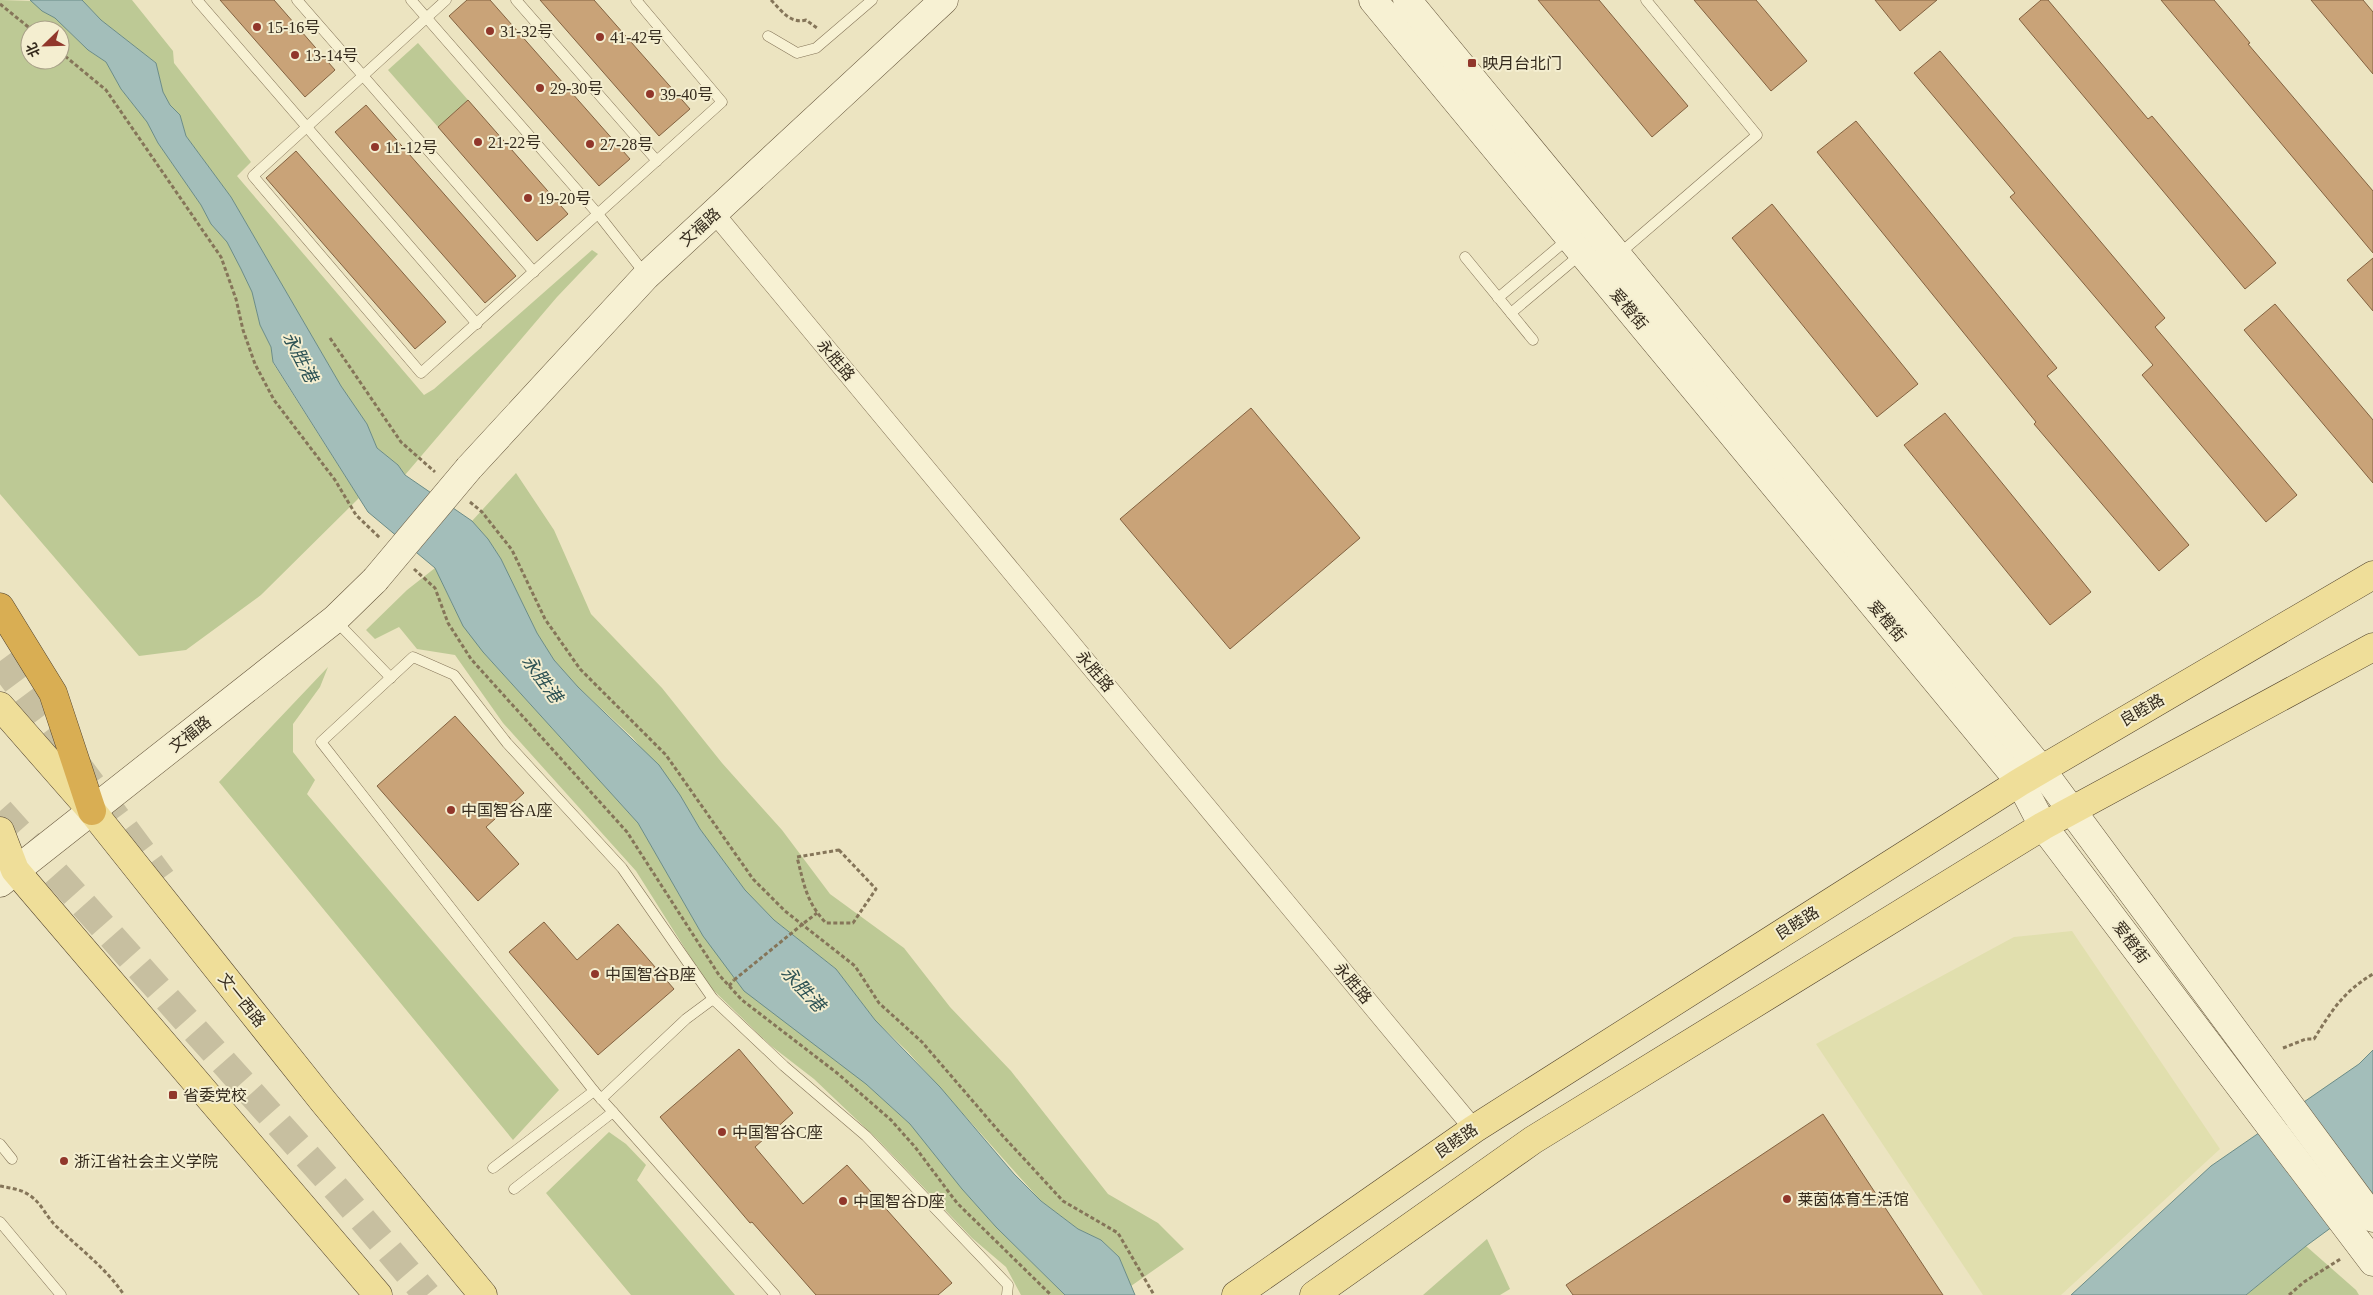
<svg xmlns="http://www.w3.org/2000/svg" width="2373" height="1295" viewBox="0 0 2373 1295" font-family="'Times New Roman','Noto Sans SC',serif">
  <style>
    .farmland { fill: #e1dfae }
    .green { fill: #bdc995; fill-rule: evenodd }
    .water { fill: #a3beba; stroke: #6b8c87 }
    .building { fill: #c9a378; stroke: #836240 }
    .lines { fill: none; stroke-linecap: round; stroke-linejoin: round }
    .highway-tunnel { stroke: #c7bfa0; stroke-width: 28; stroke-dasharray: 28 14; stroke-linecap: butt }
    .lane-casing { stroke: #857559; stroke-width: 11 }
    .street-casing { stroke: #857559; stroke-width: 20 }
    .secondary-casing { stroke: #66563c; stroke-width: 29 }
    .primary-casing { stroke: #52432d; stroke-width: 29 }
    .highway-casing { stroke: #52432d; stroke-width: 29 }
    .path { stroke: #857559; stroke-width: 3; stroke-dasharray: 4 2.5; stroke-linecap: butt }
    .lane { stroke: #f7f1d3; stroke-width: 10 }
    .street { stroke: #f7f1d3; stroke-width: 19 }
    .secondary { stroke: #f7f1d3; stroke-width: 28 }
    .primary { stroke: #efde99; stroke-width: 28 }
    .highway { stroke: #d9ae53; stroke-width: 28 }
    .secondary-bridge-casing { stroke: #66563c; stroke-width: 29; stroke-linecap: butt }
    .path-bridge { stroke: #857559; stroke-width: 3; stroke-dasharray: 4 2.5; stroke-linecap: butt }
    .secondary-bridge { stroke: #f7f1d3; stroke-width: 28 }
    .poi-dot { fill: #91372b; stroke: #f4eed0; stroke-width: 2 }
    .labels { text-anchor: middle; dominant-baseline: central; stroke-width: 4; stroke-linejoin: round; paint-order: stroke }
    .poi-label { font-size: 16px; fill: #352b1d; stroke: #f4eed0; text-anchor: start }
    .street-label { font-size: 16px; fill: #352b1d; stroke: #f4eed0 }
    .water-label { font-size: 18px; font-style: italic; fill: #2d5254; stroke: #f4eed0 }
  </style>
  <rect width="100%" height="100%" fill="#ece4c1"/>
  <polygon class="farmland" points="2072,931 2220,1149 2061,1295 1983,1295 1816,1044 2014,937"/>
  <g class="green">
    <path d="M0,0L33,1L42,11L55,18L88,50L106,62L121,89L147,122L158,143L201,205L211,224L227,242L241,269L252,292L260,325L271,347L273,363L359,498L261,595L186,650L139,656L0,494ZM30,30H60V60H30Z"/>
    <polygon points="82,0 132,0 173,51 174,63 251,162 237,176 424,395 434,389 592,250 598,254 557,297 405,475 398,465 377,448 367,424 341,386 231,197 186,136 180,115 170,105 163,92 156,63 101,20"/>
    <polygon points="418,43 468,100 438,127 388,70"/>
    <polygon points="516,473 554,530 591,614 662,688 722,763 782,830 830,894 904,948 950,1007 1011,1071 1108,1194 1158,1223 1184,1249 1131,1286 1119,1257 1101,1240 1078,1229 1041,1201 908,1052 875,1020 836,969 774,920 745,890 700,829 680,795 633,738 578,687 554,660 537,633 501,559 488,539 472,521"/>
    <polygon points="435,568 454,608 483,652 638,823 703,936 910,1124 962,1189 996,1227 1065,1295 1021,1295 1006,1267 972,1238 878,1140 814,1079 770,1045 708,985 636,871 503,723 455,655 417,649 399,627 375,639 366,630 407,590"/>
    <polygon points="328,667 320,687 293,724 293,752 315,780 307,794 559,1090 513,1140 219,782"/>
    <polygon points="609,1132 626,1144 646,1165 637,1180 735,1295 631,1295 546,1193"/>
    <polygon points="1487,1239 1510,1289 1500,1295 1423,1295"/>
    <polygon points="2306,1246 2356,1290 2359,1295 2246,1295"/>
  </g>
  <g class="water">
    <polygon points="30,0 82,0 101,20 156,63 163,92 170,105 180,115 186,136 231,197 341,386 367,424 377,448 398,465 405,475 472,521 488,539 501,559 537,633 554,660 578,687 659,765 680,795 700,829 745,890 774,920 836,969 875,1020 940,1087 1014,1174 1041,1201 1078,1229 1101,1240 1119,1257 1135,1295 1065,1295 996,1227 962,1189 910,1124 866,1084 744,991 703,936 638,823 483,652 463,626 435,568 368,512 273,362 271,347 260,325 252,292 241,269 227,242 211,224 201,205 158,143 147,122 121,89 106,62 88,50 55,18 42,11"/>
    <polygon points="2373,1050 2373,1197 2306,1246 2246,1295 2071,1295 2211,1166 2359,1064"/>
  </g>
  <g class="building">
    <polygon points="220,0 274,0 335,70 305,97"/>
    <polygon points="467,0 490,0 630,159 599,186 449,16"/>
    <polygon points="540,0 594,0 690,109 659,136"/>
    <polygon points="1538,0 1599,0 1688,106 1652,137"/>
    <polygon points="1694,0 1756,0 1807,61 1771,91"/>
    <polygon points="1875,0 1937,0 1900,31"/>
    <polygon points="2041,0 2048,0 2148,119 2152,116 2276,263 2245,289 2019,19"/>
    <polygon points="2161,0 2214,0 2250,43 2248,44 2373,191 2373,253"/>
    <polygon points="2311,0 2363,0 2373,12 2373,74"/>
    <polygon points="1940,51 2165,318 2155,327 2297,495 2266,522 2142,375 2153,365 2010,197 2015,193 1914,73"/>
    <polygon points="468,100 568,214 537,241 438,127"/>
    <polygon points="366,105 516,276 485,303 335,132"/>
    <polygon points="1856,121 2057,368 2047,376 2189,545 2159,571 2034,424 2036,422 1817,152"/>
    <polygon points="296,151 446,322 415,349 266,178"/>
    <polygon points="1772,204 1918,384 1877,417 1732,238"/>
    <polygon points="2373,258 2373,311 2347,280"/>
    <polygon points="2275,304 2373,420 2373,483 2244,330"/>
    <polygon points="1251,408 1360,538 1230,649 1120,519"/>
    <polygon points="1945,413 2091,592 2050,625 1904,445"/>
    <polygon points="455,716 524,793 486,827 519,864 478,901 377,786"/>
    <polygon points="544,922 577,960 618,924 674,989 598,1055 509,952"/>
    <polygon points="739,1049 793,1113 755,1147 803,1204 847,1165 952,1283 938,1295 816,1295 752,1222 750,1223 660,1117"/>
    <polygon points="1823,1114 1943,1295 1573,1295 1566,1285"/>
  </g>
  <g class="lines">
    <g class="highway-tunnel">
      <polyline points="0,661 162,879"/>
      <polyline points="0,811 340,1193 427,1295"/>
    </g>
    <g class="lane-casing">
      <g id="lane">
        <polyline points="197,0 477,324"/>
        <polyline points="297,0 534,272"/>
        <polyline points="411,0 598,214 646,275"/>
        <polyline points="446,0 253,176 421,373 722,102 636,0"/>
        <polyline points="516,0 657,161"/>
        <polyline points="768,36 797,53 816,48 872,0"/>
        <polyline points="1619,254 1757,135 1646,0"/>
        <polyline points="1465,257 1533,340"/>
        <polyline points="1498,298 1569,238"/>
        <polyline points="1511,313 1581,254"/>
        <polyline points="336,621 391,678"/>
        <polyline points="594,1091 321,742 413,657 454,675 507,743 622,868 713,999 784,1066 866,1136 1008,1285 1007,1295"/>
        <polyline points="601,1099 686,1019 713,999"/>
        <polyline points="0,1144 12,1159"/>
        <polyline points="493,1168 594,1091 613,1112"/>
        <polyline points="514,1189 613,1112 775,1295"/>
        <polyline points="0,1222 61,1295"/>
      </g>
    </g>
    <g class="street-casing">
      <polyline id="street" points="715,214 1474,1129"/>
    </g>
    <g class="secondary-casing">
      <g id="secondary">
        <polyline points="1373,0 2020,782 2043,826 2373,1262"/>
        <polyline points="1407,0 2041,769 2373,1218"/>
        <polyline points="469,468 646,276 944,0"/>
        <polyline points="0,883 335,619 375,580"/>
      </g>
    </g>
    <g class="primary-casing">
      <g id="primary">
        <polyline points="0,706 92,811 323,1101 483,1295"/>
        <polyline points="0,831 15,870 378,1295"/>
        <polyline points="1236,1295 1474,1129 2020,782 2373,575"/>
        <polyline points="1314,1295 1533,1140 2043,826 2373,647"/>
      </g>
    </g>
    <g class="highway-casing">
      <polyline id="highway" points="0,607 53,693 92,811"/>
    </g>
    <g class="path">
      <path d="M771,0C782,11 790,24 806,20L817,28"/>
      <polyline points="0,4 32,30"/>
      <polyline points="60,52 106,90 221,257 236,299 243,330 255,364 274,400 335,480 356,515 380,538"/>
      <polyline points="330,338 401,442 435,472"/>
      <polyline points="470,502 482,512 512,550 545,619 580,669 666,755 753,879 785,911 855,966 879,1003 922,1042 1002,1135 1063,1201 1118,1233 1154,1295"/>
      <polyline points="414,569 435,588 448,623 471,659 627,832 719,975 742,1000 837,1073 891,1120 915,1147 957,1203 1051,1295"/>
      <path d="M839,850L876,889L853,923H826C806,902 804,884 797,857Z"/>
      <polyline points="804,923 817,913"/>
      <polyline points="729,986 734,980"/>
      <path d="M2283,1048L2306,1039H2314C2332,1010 2343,992 2373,974"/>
      <path d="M0,1186C10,1188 21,1189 29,1195C42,1203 46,1217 57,1227C79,1248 107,1269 124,1295"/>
      <polyline points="2289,1295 2304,1282 2342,1258"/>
    </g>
    <use href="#lane" class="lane"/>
    <use href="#street" class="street"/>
    <use href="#secondary" class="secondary"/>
    <use href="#primary" class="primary"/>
    <use href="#highway" class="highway"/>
    <g class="secondary-bridge-casing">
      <polyline id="secondary-bridge" points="375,580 469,468"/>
    </g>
    <polyline class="path-bridge" points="734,980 804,923"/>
    <use href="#secondary-bridge" class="secondary-bridge"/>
  </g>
  <g class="poi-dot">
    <circle cx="257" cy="27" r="5"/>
    <circle cx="490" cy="31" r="5"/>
    <circle cx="600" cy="37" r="5"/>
    <circle cx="295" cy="55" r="5"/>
    <rect x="1467" y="58" width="10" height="10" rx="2.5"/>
    <circle cx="540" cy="88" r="5"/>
    <circle cx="650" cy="94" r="5"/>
    <circle cx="478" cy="142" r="5"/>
    <circle cx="590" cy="144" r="5"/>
    <circle cx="375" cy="147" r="5"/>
    <circle cx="528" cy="198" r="5"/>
    <circle cx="451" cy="810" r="5"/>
    <circle cx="595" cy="974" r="5"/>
    <rect x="168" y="1090" width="10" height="10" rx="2.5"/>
    <circle cx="722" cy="1132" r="5"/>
    <circle cx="64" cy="1161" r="5"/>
    <circle cx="1787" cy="1199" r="5"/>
    <circle cx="843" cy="1201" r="5"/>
  </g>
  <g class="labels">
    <g class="poi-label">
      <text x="267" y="27">15-16号</text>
      <text x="500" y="31">31-32号</text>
      <text x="610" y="37">41-42号</text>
      <text x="305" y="55">13-14号</text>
      <text x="1482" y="63">映月台北门</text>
      <text x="550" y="88">29-30号</text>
      <text x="660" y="94">39-40号</text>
      <text x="488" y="142">21-22号</text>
      <text x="600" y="144">27-28号</text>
      <text x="385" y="147">11-12号</text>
      <text x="538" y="198">19-20号</text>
      <text x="461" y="810">中国智谷A座</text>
      <text x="605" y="974">中国智谷B座</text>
      <text x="183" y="1095">省委党校</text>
      <text x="732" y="1132">中国智谷C座</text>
      <text x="74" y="1161">浙江省社会主义学院</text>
      <text x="1797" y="1199">莱茵体育生活馆</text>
      <text x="853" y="1201">中国智谷D座</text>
    </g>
    <g class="street-label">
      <text transform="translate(700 227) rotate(-42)">文福路</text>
      <text transform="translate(1629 309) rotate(50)">爱橙街</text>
      <text transform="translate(836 360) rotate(50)">永胜路</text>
      <text transform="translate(1887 621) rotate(50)">爱橙街</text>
      <text transform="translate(1095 671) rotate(50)">永胜路</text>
      <text transform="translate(2142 710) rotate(-30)">良睦路</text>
      <text transform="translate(190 734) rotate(-38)">文福路</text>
      <text transform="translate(1797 923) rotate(-32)">良睦路</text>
      <text transform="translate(2131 942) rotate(53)">爱橙街</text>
      <text transform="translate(1353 983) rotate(50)">永胜路</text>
      <text transform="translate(242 1000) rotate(51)">文一西路</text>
      <text transform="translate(1456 1141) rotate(-34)">良睦路</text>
    </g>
    <g class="water-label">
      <text transform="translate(300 357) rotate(63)">永胜港</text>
      <text transform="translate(542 679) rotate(54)">永胜港</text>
      <text transform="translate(803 989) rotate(47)">永胜港</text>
    </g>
  </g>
  <g transform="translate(45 45) rotate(247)"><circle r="24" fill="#f4eed0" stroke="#a8a088"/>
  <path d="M0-4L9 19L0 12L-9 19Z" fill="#91372b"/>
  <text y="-8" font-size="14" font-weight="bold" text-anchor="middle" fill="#352b1d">北</text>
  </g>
</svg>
